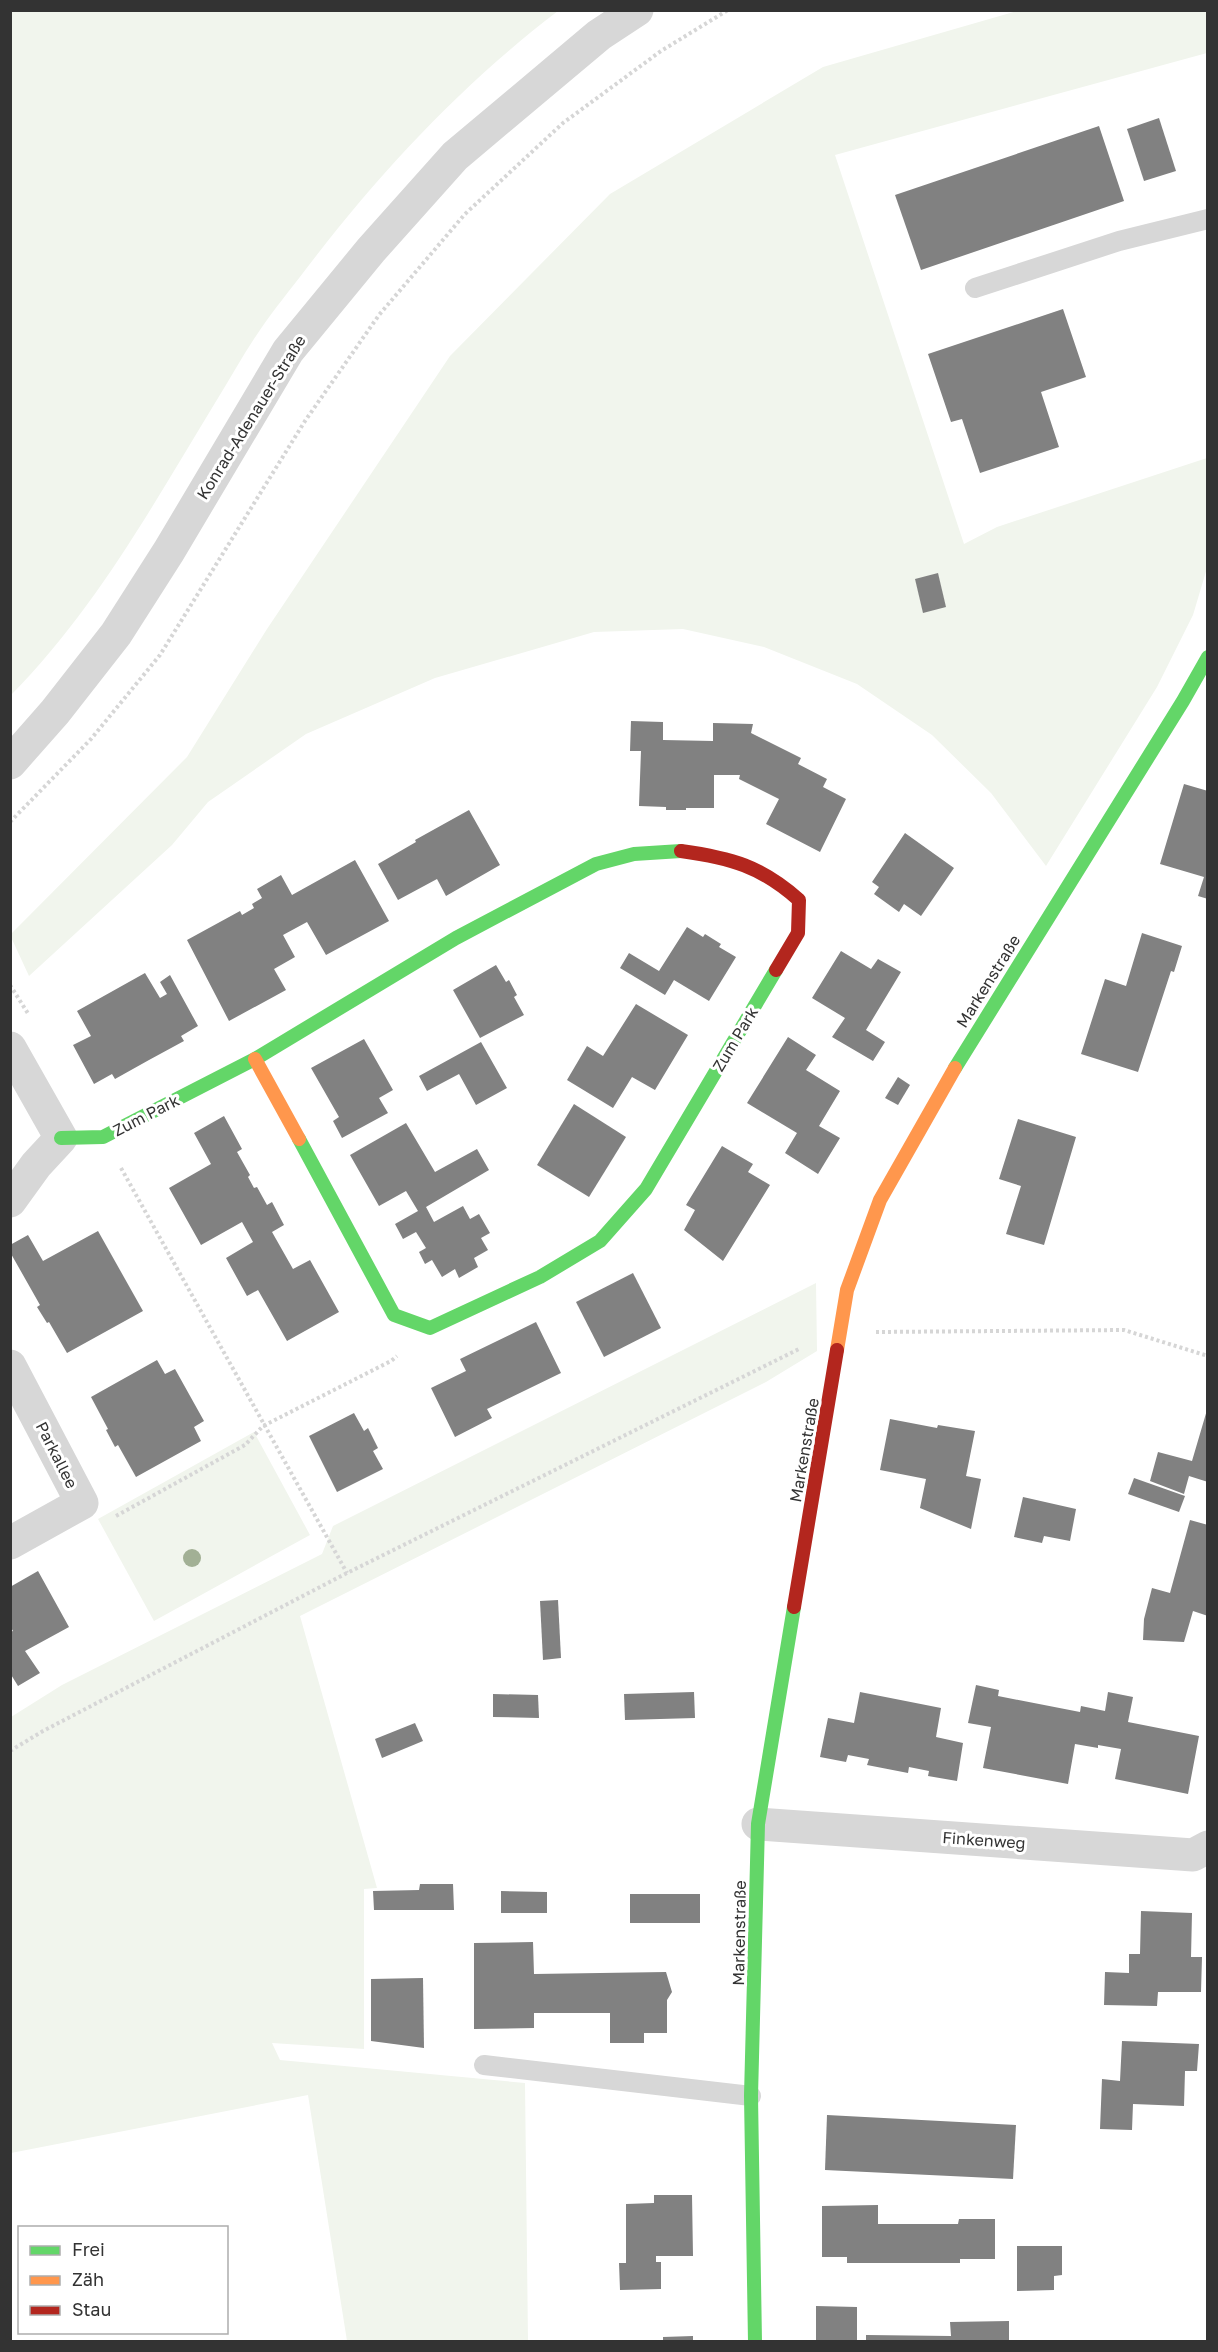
<svg xmlns="http://www.w3.org/2000/svg" width="1218" height="2352" viewBox="0 0 1218 2352" font-family="'Golos Text',sans-serif">
  <style>
    .green { fill: #f1f5ed }
    .building { fill: #818181 }
    .lines { fill: none; stroke-linecap: round; stroke-linejoin: round }
    .path { stroke: #d6d6d6; stroke-width: 4; stroke-dasharray: 3 3; stroke-linecap: butt }
    .lane { stroke: #d7d7d7; stroke-width: 20 }
    .street { stroke: #d7d7d7; stroke-width: 33 }
    .fast { stroke: #63d668; stroke-width: 14 }
    .slow { stroke: #ff974d; stroke-width: 14 }
    .jam { stroke: #b3261e; stroke-width: 14 }
    .tree { fill: #a2b095 }
    .labels { text-anchor: middle; dominant-baseline: central; stroke-width: 6; stroke-linejoin: round; paint-order: stroke }
    .street-label { font-size: 16px; fill: #333; stroke: #fff }
  </style>
  <rect width="100%" height="100%" fill="#fff"/>
  <g class="green">
    <path d="M11,10L558,11C462,84 380,172 306,269C291,289 274,309 260,330C244,353 230,379 215,403C153,505 95,610 11,695Z"/>
    <polygon points="1017,11 1206,11 1207,53 835,155 964,544 997,527 1207,458 1207,568 1193,615 1157,687 1046,866 991,793 932,735 857,684 764,647 683,629 594,632 435,678 306,734 208,802 172,845 29,976 10,935 187,757 267,629 450,356 610,194 823,67"/>
    <polygon points="816,1283 817,1351 766,1382 300,1616 377,1888 364,1889 364,2049 272,2043 280,2060 525,2083 528,2341 347,2341 308,2095 11,2153 11,1717 62,1685 322,1554 333,1526"/>
    <polygon points="254,1432 310,1535 154,1621 98,1519"/>
  </g>
  <g class="building">
    <polygon points="1159,118 1176,171 1144,181 1127,129"/>
    <polygon points="1099,126 1124,201 921,270 895,195"/>
    <polygon points="1063,309 1086,377 1041,392 1059,447 980,473 962,419 951,422 928,354"/>
    <polygon points="938,573 946,607 923,613 915,579"/>
    <polygon points="631,721 663,722 663,740 713,741 713,723 753,724 751,733 801,758 798,764 827,779 823,787 846,799 820,852 766,824 779,799 739,779 740,775 714,775 714,808 686,808 686,810 666,810 666,807 639,806 641,751 630,751"/>
    <polygon points="1184,784 1208,791 1208,899 1198,896 1204,877 1160,864"/>
    <polygon points="469,810 500,865 446,896 437,879 398,900 378,864 416,842 415,840"/>
    <polygon points="905,833 954,868 921,916 904,904 899,912 874,894 879,887 872,882"/>
    <polygon points="355,860 389,921 326,955 307,922 283,935 295,957 274,969 286,990 229,1021 187,940 240,911 242,915 254,908 252,904 262,898 257,889 281,875 292,895"/>
    <polygon points="687,927 703,937 705,934 721,944 719,947 736,957 709,1001 674,980 665,995 620,968 629,953 659,971"/>
    <polygon points="1142,933 1182,946 1174,972 1171,971 1138,1072 1081,1054 1105,979 1126,986"/>
    <polygon points="841,951 871,969 878,959 901,972 866,1030 885,1042 873,1061 832,1037 845,1018 812,998"/>
    <polygon points="496,965 506,982 509,980 517,995 514,997 524,1015 480,1038 453,990"/>
    <polygon points="145,973 160,998 167,994 160,982 170,975 198,1026 181,1036 184,1041 149,1060 115,1079 112,1074 94,1084 73,1045 91,1036 77,1011"/>
    <polygon points="636,1004 688,1035 655,1090 632,1077 613,1108 567,1080 587,1046 603,1056"/>
    <polygon points="788,1037 816,1055 806,1070 840,1091 819,1126 840,1138 818,1174 785,1153 797,1133 747,1103"/>
    <polygon points="364,1039 393,1090 379,1098 388,1113 342,1138 333,1121 339,1117 311,1068"/>
    <polygon points="481,1042 507,1088 476,1105 459,1074 427,1091 419,1076"/>
    <polygon points="898,1077 910,1085 898,1105 885,1098"/>
    <polygon points="574,1104 626,1137 589,1197 537,1165"/>
    <polygon points="224,1116 242,1149 237,1152 250,1175 248,1177 254,1188 257,1187 267,1205 272,1202 284,1225 272,1232 293,1269 310,1260 339,1312 287,1341 258,1290 247,1296 226,1258 253,1242 242,1222 201,1245 169,1188 211,1164 194,1133"/>
    <polygon points="1018,1119 1076,1137 1044,1245 1006,1234 1021,1186 999,1179"/>
    <polygon points="406,1123 435,1172 477,1149 489,1170 426,1207 434,1222 463,1206 470,1219 479,1214 490,1233 481,1238 488,1250 474,1258 478,1267 459,1278 455,1269 442,1277 432,1260 425,1264 419,1252 426,1248 416,1232 403,1239 395,1224 418,1211 406,1191 379,1206 350,1155"/>
    <polygon points="722,1146 753,1164 748,1172 770,1185 723,1261 684,1230 695,1210 686,1205"/>
    <polygon points="98,1231 143,1311 67,1353 49,1322 47,1323 37,1307 40,1305 10,1252 10,1245 28,1235 43,1261"/>
    <polygon points="633,1273 661,1328 604,1357 576,1302"/>
    <polygon points="536,1322 561,1373 487,1409 492,1418 455,1437 431,1388 466,1371 460,1359"/>
    <polygon points="157,1360 165,1374 175,1369 204,1421 194,1427 201,1441 136,1477 118,1445 115,1447 106,1430 108,1429 91,1397"/>
    <polygon points="1207,1410 1208,1482 1189,1476 1184,1494 1150,1481 1158,1452 1192,1461"/>
    <polygon points="354,1413 364,1431 368,1428 378,1448 373,1451 383,1469 337,1492 309,1436"/>
    <polygon points="890,1419 937,1428 938,1425 975,1431 966,1476 981,1479 971,1529 920,1508 926,1479 880,1470"/>
    <polygon points="1134,1478 1185,1496 1179,1512 1128,1494"/>
    <polygon points="1023,1497 1076,1509 1070,1541 1044,1536 1042,1543 1014,1537"/>
    <polygon points="1190,1520 1208,1525 1208,1616 1193,1611 1184,1642 1143,1640 1144,1619 1152,1588 1170,1593"/>
    <polygon points="38,1571 69,1627 25,1651 40,1673 18,1686 10,1673 10,1632 13,1631 10,1626 10,1587"/>
    <polygon points="558,1600 561,1658 543,1660 540,1601"/>
    <polygon points="976,1685 999,1690 998,1696 1080,1712 1081,1706 1105,1711 1108,1692 1133,1697 1128,1722 1199,1736 1188,1794 1115,1779 1121,1749 1098,1745 1098,1748 1075,1744 1068,1784 983,1768 991,1727 968,1723"/>
    <polygon points="694,1692 695,1718 625,1720 624,1694"/>
    <polygon points="860,1692 941,1708 936,1737 963,1743 957,1781 928,1776 929,1771 909,1767 908,1773 867,1765 869,1759 848,1755 846,1762 820,1757 828,1718 854,1723"/>
    <polygon points="493,1694 538,1695 539,1718 493,1717"/>
    <polygon points="415,1723 423,1741 382,1758 375,1739"/>
    <polygon points="420,1884 453,1884 454,1910 374,1910 373,1891 419,1890"/>
    <polygon points="501,1891 547,1892 547,1913 501,1913"/>
    <rect x="630" y="1894" width="70" height="29"/>
    <polygon points="1141,1911 1192,1913 1191,1957 1202,1957 1201,1992 1158,1992 1157,2006 1104,2005 1105,1972 1129,1973 1129,1954 1140,1954"/>
    <polygon points="533,1942 534,1974 666,1972 672,1992 667,2000 667,2033 644,2033 644,2043 610,2043 610,2013 534,2013 534,2028 474,2029 474,1943"/>
    <polygon points="423,1978 424,2048 371,2041 371,1979"/>
    <polygon points="1122,2041 1199,2044 1197,2071 1185,2071 1184,2106 1133,2104 1132,2130 1100,2129 1102,2079 1120,2081"/>
    <polygon points="827,2115 1016,2125 1013,2179 825,2170"/>
    <polygon points="654,2195 692,2195 693,2256 656,2256 656,2262 661,2262 661,2289 620,2290 619,2263 626,2263 626,2204 654,2203"/>
    <polygon points="878,2205 878,2224 958,2224 959,2219 995,2219 995,2259 960,2259 960,2263 847,2263 847,2257 822,2257 822,2206"/>
    <polygon points="1017,2246 1062,2246 1062,2275 1054,2276 1054,2290 1017,2291"/>
    <polygon points="816,2306 857,2307 857,2342 816,2342"/>
    <polygon points="1009,2321 1009,2342 866,2342 866,2335 951,2336 950,2322"/>
    <polygon points="693,2336 693,2342 663,2342 663,2337"/>
  </g>
  <g class="lines">
    <g class="path">
      <polyline points="10,822 91,739 160,655 305,421 379,315 465,214 563,123 661,51 728,10"/>
      <polyline points="10,985 29,1015"/>
      <polyline points="121,1168 347,1573"/>
      <polyline points="876,1332 1124,1330 1208,1356"/>
      <polyline points="116,1516 245,1445 263,1426 391,1361 397,1356"/>
      <polyline points="10,1751 43,1731 347,1573 799,1349"/>
    </g>
    <g class="lane">
      <polyline points="975,288 1119,241 1208,219"/>
      <polyline points="484,2065 751,2096"/>
    </g>
    <g class="street">
      <polyline points="10,763 55,712 116,634 169,551 288,351 371,250 455,156 599,35 637,10"/>
      <polyline points="10,1048 61,1138 36,1165 10,1201"/>
      <polyline points="10,1366 82,1503 10,1543"/>
      <polyline points="758,1824 1193,1855 1208,1847"/>
    </g>
    <g class="fast">
      <polyline points="955,1068 1183,701 1208,657"/>
      <polyline points="61,1138 103,1137 255,1059 456,938 596,864 634,854 681,851"/>
      <polyline points="299,1139 394,1315 430,1328 540,1277 600,1241 646,1189 776,970"/>
      <polyline points="755,2342 751,2096 758,1824 794,1607"/>
    </g>
    <g class="slow">
      <polyline points="255,1059 299,1139"/>
      <polyline points="837,1350 847,1290 880,1200 955,1068"/>
    </g>
    <g class="jam">
      <path d="M681,851C731,858 761,866 799,900L798,933L776,970"/>
      <polyline points="794,1607 837,1350"/>
    </g>
  </g>
  <circle class="tree" cx="192" cy="1558" r="9"/>
  <g class="labels">
    <g class="street-label">
      <text transform="translate(251 417) rotate(-58)">Konrad-Adenauer-Straße</text>
      <text transform="translate(988 981) rotate(-58)">Markenstraße</text>
      <text transform="translate(735 1039) rotate(-59)">Zum Park</text>
      <text transform="translate(146 1115) rotate(-27)">Zum Park</text>
      <text transform="translate(804 1450) rotate(-80)">Markenstraße</text>
      <text transform="translate(57 1455) rotate(63)">Parkallee</text>
      <text transform="translate(984 1840) rotate(4)">Finkenweg</text>
      <text transform="translate(739 1933) rotate(-89)">Markenstraße</text>
    </g>
  </g>
  <rect width="1218" height="2352" fill="none" stroke="#333333" stroke-width="24"/>
  <rect x="18" y="2226" width="210" height="108" fill="#ffffff" stroke="#adadad" stroke-width="1.5"/>
  <rect x="30" y="2246" width="30" height="9" fill="#63d668" stroke="#adadad" stroke-width="1.5"/>
  <text x="72" y="2256" font-size="18" fill="#333333">Frei</text>
  <rect x="30" y="2276" width="30" height="9" fill="#ff974d" stroke="#adadad" stroke-width="1.5"/>
  <text x="72" y="2286" font-size="18" fill="#333333">Zäh</text>
  <rect x="30" y="2306" width="30" height="9" fill="#b3261e" stroke="#adadad" stroke-width="1.5"/>
  <text x="72" y="2316" font-size="18" fill="#333333">Stau</text>
</svg>
